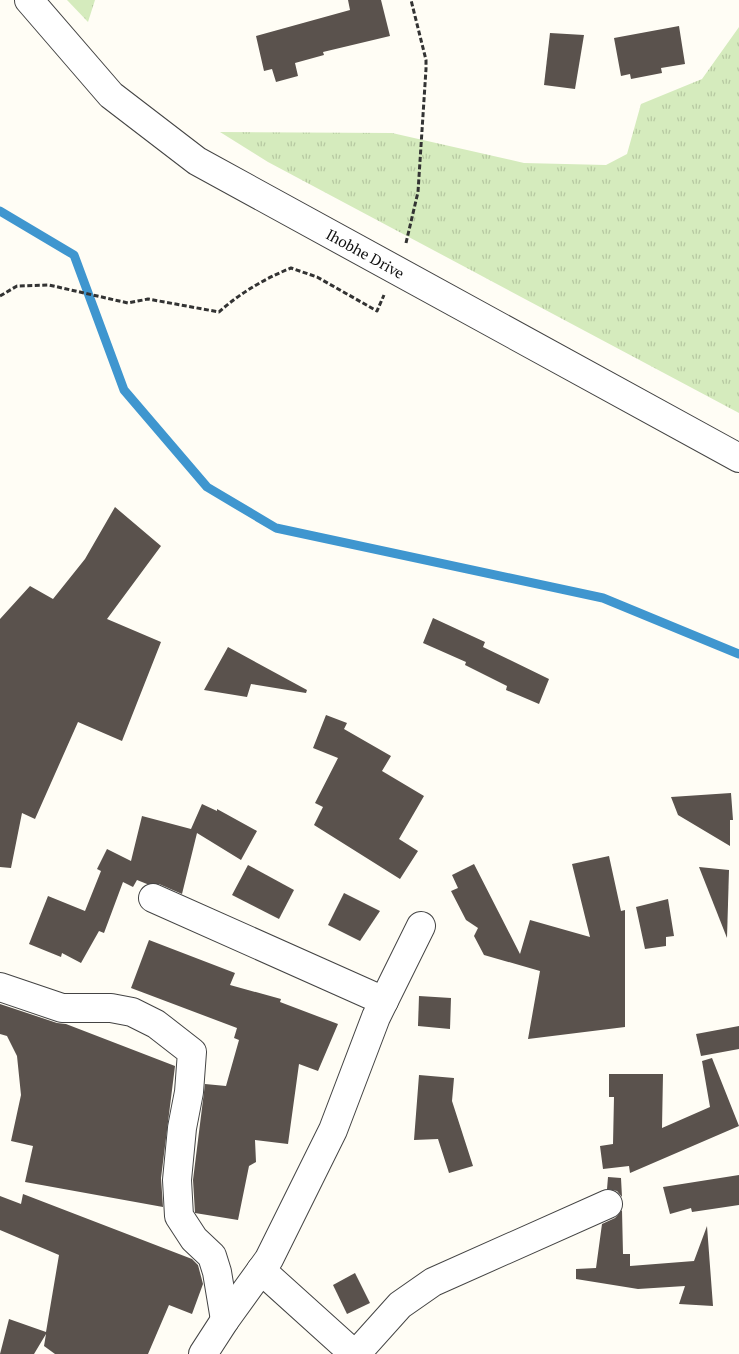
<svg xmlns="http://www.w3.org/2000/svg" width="739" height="1354" viewBox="0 0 739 1354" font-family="'PT Serif',serif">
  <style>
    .grass { fill: url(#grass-tufts) }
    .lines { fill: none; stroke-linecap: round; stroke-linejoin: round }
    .stream { stroke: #3f96cf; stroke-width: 9 }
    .building { fill: #5a524d }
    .minor-casing { stroke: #444; stroke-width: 30 }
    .path { stroke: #333; stroke-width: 3; stroke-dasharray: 5 2.5; stroke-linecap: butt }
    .minor { stroke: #fff; stroke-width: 28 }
    .labels { text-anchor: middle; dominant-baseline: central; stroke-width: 5; stroke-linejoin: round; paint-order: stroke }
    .street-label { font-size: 15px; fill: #111; stroke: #fff }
  </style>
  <defs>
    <pattern id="grass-tufts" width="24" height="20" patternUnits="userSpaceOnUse" patternTransform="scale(1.25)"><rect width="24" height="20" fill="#d5ebbd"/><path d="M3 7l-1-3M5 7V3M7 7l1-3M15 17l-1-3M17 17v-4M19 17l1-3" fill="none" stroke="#b6c8a1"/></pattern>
  </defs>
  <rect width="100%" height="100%" fill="#fffdf5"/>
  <g class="grass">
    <polygon points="67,0 95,0 88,22"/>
    <polygon points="739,27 739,413 268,162 220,132 392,133 524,163 606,165 627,154 641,104 702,79"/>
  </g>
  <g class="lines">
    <polyline class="stream" points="0,211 74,255 124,390 207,487 276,528 603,598 739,654"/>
  </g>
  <g class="building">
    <polygon points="348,0 381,0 390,36 323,52 324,55 295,63 298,76 276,82 272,69 264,71 256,36 350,10"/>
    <polygon points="679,26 685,64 661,68 662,73 631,79 630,74 621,76 614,38"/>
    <polygon points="550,33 584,35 575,89 544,85"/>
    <polygon points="115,507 161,546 107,619 161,642 122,741 78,722 35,819 22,813 11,868 0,867 0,619 30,586 53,599 85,559"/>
    <polygon points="433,618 485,642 483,647 549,679 539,704 506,690 507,686 465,665 466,662 423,643"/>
    <polygon points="228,647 307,690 306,693 251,684 247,697 204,690"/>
    <polygon points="326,715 347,723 344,729 391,756 382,771 424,796 399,839 418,851 400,879 314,825 323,807 315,803 338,758 313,748"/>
    <polygon points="731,793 733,820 730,820 730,846 678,815 671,797"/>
    <polygon points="202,804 217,811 217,809 257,831 241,860 197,833 182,894 159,884 147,884 137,880 133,887 123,882 104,933 99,931 81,963 62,953 61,957 29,944 48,896 85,911 101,871 97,869 107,849 131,861 142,816 191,829"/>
    <polygon points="609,856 621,911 625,910 625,1027 528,1039 540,971 484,955 474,936 478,928 466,920 451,891 458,888 452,875 474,864 520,954 530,920 590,937 572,864"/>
    <polygon points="248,865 294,890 279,919 232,895"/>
    <polygon points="699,867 729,870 727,938"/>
    <polygon points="344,893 380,911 360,941 328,925"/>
    <polygon points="668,899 674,936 666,937 666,946 645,949 636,907"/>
    <polygon points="149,940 235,973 230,985 281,999 280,1002 338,1024 318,1071 299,1064 288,1144 255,1140 256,1162 249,1166 238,1220 195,1213 193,1180 205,1084 226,1086 239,1040 234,1038 237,1028 131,988"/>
    <polygon points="419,996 451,998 450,1029 418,1026"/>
    <polygon points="0,1004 57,1023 66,1024 175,1066 161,1178 163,1207 25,1182 33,1146 11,1141 21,1095 17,1056 7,1036 0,1034"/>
    <polygon points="739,1026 739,1049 701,1056 696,1034"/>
    <polygon points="712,1058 739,1126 630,1173 629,1166 603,1169 600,1146 613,1144 614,1097 609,1097 609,1074 663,1074 662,1128 710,1107 702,1061"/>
    <polygon points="419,1075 454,1078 452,1101 473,1166 449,1173 438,1139 414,1140"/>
    <polygon points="739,1175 739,1205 692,1212 691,1208 670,1214 663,1187"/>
    <polygon points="608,1177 621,1178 622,1197 617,1191 607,1189"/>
    <polygon points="23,1194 192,1259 198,1265 203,1284 192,1314 169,1305 148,1354 55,1354 44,1346 46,1334 34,1354 0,1354 9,1319 46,1332 59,1255 0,1230 0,1196 21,1204"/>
    <polygon points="622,1210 623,1254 630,1254 630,1266 694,1261 707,1226 713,1306 679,1304 685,1286 638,1289 576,1279 576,1269 596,1268 602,1224 615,1218"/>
    <polygon points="355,1273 370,1303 347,1314 333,1285"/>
  </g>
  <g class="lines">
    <g class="minor-casing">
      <g id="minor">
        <path id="s1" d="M29,0L111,95L197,161L739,458"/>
        <polyline points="153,898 384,1001"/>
        <polyline points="0,987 62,1008 111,1008 132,1012 156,1024 192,1052 189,1092 182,1128 177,1180 179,1216 194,1239 212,1256 217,1272 225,1320"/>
        <polyline points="261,1270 354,1354"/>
        <polyline points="203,1354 225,1320 269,1259 333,1130 376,1017 421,926"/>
        <polyline points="356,1354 400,1305 433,1282 608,1204"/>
      </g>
    </g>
    <g class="path">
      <polyline points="406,243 418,192 426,69 426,60 411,0"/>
      <path d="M0,296L17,286L49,285L128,303L148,299L219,312C240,293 264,279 291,268L317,277L377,311L384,295"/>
    </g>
    <use href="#minor" class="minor"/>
  </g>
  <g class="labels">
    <g class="street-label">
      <text stroke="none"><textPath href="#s1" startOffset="426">Ihobhe Drive</textPath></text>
    </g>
  </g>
</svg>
